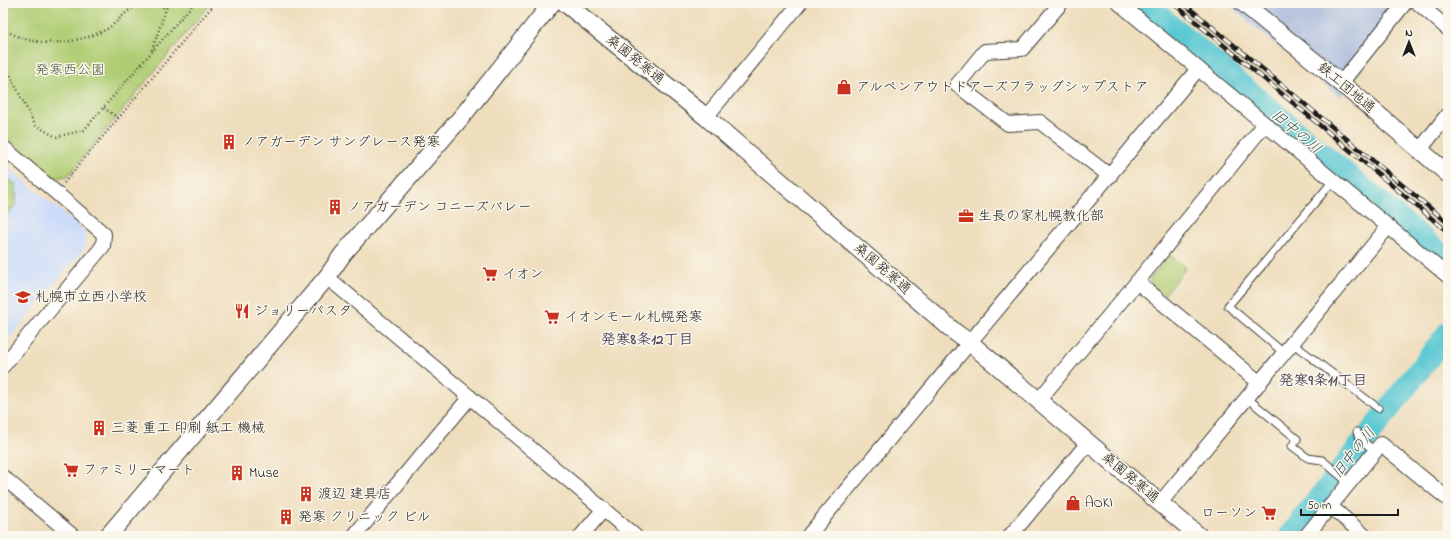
<svg xmlns="http://www.w3.org/2000/svg" width="1451" height="539" viewBox="0 0 1451 539" font-family="'Indie Flower','Klee One',sans-serif">
  <style>
    .built { fill: #cbdbf9 }
    .industrial { fill: #b7c5de }
    .green { fill: #b0cd74; stroke: #667448 }
    .lines { fill: none; stroke-linecap: round; stroke-linejoin: round }
    .river { stroke: #5cc8d3; stroke-width: 23 }
    .service-casing { stroke: #3c3934; stroke-width: 9 }
    .minor-casing { stroke: #3c3934; stroke-width: 16 }
    .tertiary-casing { stroke: #3c3934; stroke-width: 19 }
    .path { stroke: #3c3934; stroke-width: 2.5; stroke-dasharray: 1 3; stroke-linecap: butt }
    .service { stroke: #fff; stroke-width: 7 }
    .minor { stroke: #fff; stroke-width: 14 }
    .tertiary { stroke: #fff; stroke-width: 17 }
    .rail-casing { stroke: #1c1c1c; stroke-width: 4.5 }
    .rail { stroke: #fbf7ec; stroke-width: 3; stroke-dasharray: 9; stroke-linecap: butt }
    .labels { text-anchor: middle; dominant-baseline: central; stroke-width: 3; stroke-linejoin: round; paint-order: stroke }
    .street-label { font-size: 14px; fill: #1c1c1c; stroke: #fbf7ec }
    .park-label { font-size: 14px; fill: #505a3b; stroke: #fbf7ec }
    .poi-label { font-size: 14px; fill: #1c1c1c; stroke: #fbf7ec; text-anchor: start }
    .water-label { font-size: 15px; font-style: italic; fill: #32585c; stroke: #fbf7ec }
    .neighbourhood-label { font-size: 15px; font-weight: bold; fill: #554d60; stroke: #fbf7ec }
  </style>
  <rect width="100%" height="100%" fill="#fbf7ec"/>
  <filter id="ink" filterUnits="userSpaceOnUse"><feTurbulence type="fractalNoise" baseFrequency=".025" numOctaves="2"/><feDisplacementMap in="SourceGraphic" scale="8" xChannelSelector="R" yChannelSelector="G"/><feConvolveMatrix kernelMatrix="1 2 1 2 8 2 1 2 1" color-interpolation-filters="sRGB"/></filter>
  <filter id="wash" filterUnits="userSpaceOnUse"><feTurbulence type="fractalNoise" baseFrequency=".012" numOctaves="4" result="noise"/><feDisplacementMap in="SourceGraphic" scale="16" xChannelSelector="R" yChannelSelector="G"/><feGaussianBlur stdDeviation="0.9" result="paint"/><feColorMatrix in="noise" values="0 0 0 0 0 0 0 0 0 0 0 0 0 0 0 0 0 1.4 0 .05"/><feComposite in="paint" operator="in"/></filter>
  <g filter="url(#wash)">
    <rect width="100%" height="100%" fill="#efdebd"/>
    <polygon class="built" points="3,163 86,232 85,248 3,346"/>
    <polygon class="industrial" points="1226,3 1415,3 1340,97"/>
    <g class="green">
      <polygon points="3,3 211,3 68,176 55,178 3,135"/>
      <polygon points="3,174 16,185 16,204 3,219"/>
      <polygon points="1170,255 1186,268 1164,295 1151,284 1150,279"/>
    </g>
    <g class="lines">
      <g class="river">
        <polyline points="1144,3 1448,260"/>
        <polyline points="1290,536 1448,333"/>
      </g>
    </g>
  </g>
  <g filter="url(#ink)">
    <g class="lines">
      <g class="service-casing">
        <g id="service">
          <polyline points="1292,343 1378,408"/>
          <polyline points="1284,353 1228,306 1333,181"/>
          <polyline points="1247,398 1297,439 1292,446 1308,458 1322,460 1349,483"/>
          <polyline points="1357,432 1360,439 1375,451"/>
        </g>
      </g>
      <g class="minor-casing">
        <g id="minor">
          <polyline points="1061,3 1022,49 985,51 957,85 1008,124 1040,122 1110,176"/>
          <polyline points="1119,3 1448,276"/>
          <polyline points="1418,3 1448,29"/>
          <polyline points="1341,83 1405,3"/>
          <polyline points="706,117 800,3"/>
          <polyline points="3,147 104,234 103,246 3,366"/>
          <polyline points="1419,151 1448,114"/>
          <polyline points="327,277 635,536"/>
          <polyline points="1137,282 1260,383"/>
          <polyline points="1038,401 1137,282 1265,124"/>
          <polyline points="3,477 73,536"/>
          <polyline points="1160,503 1388,227"/>
          <polyline points="1330,506 1365,536"/>
          <polyline points="354,536 470,397"/>
          <polyline points="581,536 604,509"/>
          <polyline points="808,536 1198,69"/>
          <polyline points="1010,536 1088,443"/>
          <polyline points="1306,536 1381,444 1448,499"/>
        </g>
      </g>
      <g class="tertiary-casing">
        <g id="tertiary">
          <polyline points="565,3 706,117 956,333 969,342 1199,536"/>
          <polyline points="1243,3 1341,83 1448,174"/>
          <polyline points="108,536 327,277 343,254 464,114 552,3"/>
        </g>
      </g>
      <g class="path">
        <path d="M3,30C11,33 20,38 29,40C54,46 84,41 107,29C115,24 121,17 128,11C140,2 153,4 166,8"/>
        <polyline points="152,50 168,3"/>
        <polyline points="3,61 35,125 56,137 84,130 194,3"/>
        <polyline points="104,108 118,118"/>
        <polyline points="64,183 215,3"/>
      </g>
      <use href="#service" class="service"/>
      <use href="#minor" class="minor"/>
      <use href="#tertiary" class="tertiary"/>
      <g class="rail-casing">
        <g id="rail">
          <polyline points="1173,3 1448,232"/>
          <polyline points="1183,3 1448,223"/>
        </g>
      </g>
      <use href="#rail" class="rail"/>
    </g>
  </g>
  <defs>
    <g id="shop-bare" transform="scale(1.2)"><path d="M-5-2.5h2.3a2.7 3.5 0 0 1 5.4 0H5L5.5 6h-11ZM-1.5-2.5h3a1.5 2.3 0 0 0-3 0Z" fill="#c8321e" stroke="#fbf7ec" stroke-width="2.5" paint-order="stroke"/></g>
    <g id="building-bare" transform="scale(1.2)"><path d="M-4-6H4V6H1V3H-1V6H-4ZM-2.5-4.3h1.7v1.8h-1.7ZM.8-4.3h1.7v1.8H.8ZM-2.5-1h1.7V.8h-1.7ZM.8-1h1.7V.8H.8Z" fill="#c8321e" stroke="#fbf7ec" stroke-width="2.5" paint-order="stroke"/></g>
    <g id="office-bare" transform="scale(1.2)"><path d="M-6-3h4V-5.5h4V-3h4V5H-6ZM-1-4.5V-3h2v-1.5ZM-6 0V1H6V0Z" fill="#c8321e" stroke="#fbf7ec" stroke-width="2.5" paint-order="stroke"/></g>
    <g id="supermarket-bare" transform="scale(1.2)"><path d="M-6-5.5h2.5l.6 2H6L4.5 2H-2.5L-4.4-4H-6ZM-1.5 3.2a1.3 1.3 0 1 0 .1 0ZM3 3.2a1.3 1.3 0 1 0 .1 0Z" fill="#c8321e" stroke="#fbf7ec" stroke-width="2.5" paint-order="stroke"/></g>
    <g id="school-bare" transform="scale(1.2)"><path d="M0-5L7-2L0 1L-7-2ZM-4 1L0 2.5L4 1V4Q0 6-4 4Z" fill="#c8321e" stroke="#fbf7ec" stroke-width="2.5" paint-order="stroke"/></g>
    <g id="restaurant-bare" transform="scale(1.2)"><path d="M-5-6h1v4h1v-4h1v4h1v-4h1v5L-1.5 .5V6h-2V.5L-5-1ZM5-6V6H3V1.5H1.5Q1.5-4 5-6Z" fill="#c8321e" stroke="#fbf7ec" stroke-width="2.5" paint-order="stroke"/></g>
  </defs>
  <g fill-rule="evenodd">
    <use href="#shop-bare" x="844" y="87"/>
    <use href="#building-bare" x="229" y="142"/>
    <use href="#building-bare" x="335" y="207"/>
    <use href="#office-bare" x="966" y="216"/>
    <use href="#supermarket-bare" x="490" y="274"/>
    <use href="#school-bare" x="23" y="297"/>
    <use href="#restaurant-bare" x="242" y="311"/>
    <use href="#supermarket-bare" x="552" y="317"/>
    <use href="#building-bare" x="99" y="428"/>
    <use href="#supermarket-bare" x="71" y="470"/>
    <use href="#building-bare" x="237" y="473"/>
    <use href="#building-bare" x="306" y="494"/>
    <use href="#shop-bare" x="1073" y="503"/>
    <use href="#supermarket-bare" x="1269" y="513"/>
    <use href="#building-bare" x="286" y="517"/>
  </g>
  <g class="labels">
    <g class="street-label">
      <text transform="translate(635 60) rotate(39)">桑園発寒通</text>
      <text transform="translate(1346 88) rotate(40)">鉄工団地通</text>
      <text transform="translate(882 269) rotate(41)">桑園発寒通</text>
      <text transform="translate(1130 478) rotate(40)">桑園発寒通</text>
    </g>
    <g class="park-label">
      <text x="70" y="70">発寒西公園</text>
    </g>
    <g class="poi-label">
      <text x="856" y="87">アルペンアウトドアーズフラッグシップストア</text>
      <text x="241" y="142">ノアガーデン サングレース発寒</text>
      <text x="347" y="207">ノアガーデン コニーズバレー</text>
      <text x="978" y="216">生長の家札幌教化部</text>
      <text x="502" y="274">イオン</text>
      <text x="35" y="297">札幌市立西小学校</text>
      <text x="254" y="311">ジョリーパスタ</text>
      <text x="564" y="317">イオンモール札幌発寒</text>
      <text x="111" y="428">三菱 重工 印刷 紙工 機械</text>
      <text x="83" y="470">ファミリーマート</text>
      <text x="249" y="473">Muse</text>
      <text x="318" y="494">渡辺 建具店</text>
      <text x="1085" y="503">AOKI</text>
      <text x="1257" y="513" text-anchor="end">ローソン</text>
      <text x="298" y="517">発寒 クリニック ビル</text>
    </g>
    <g class="water-label">
      <text transform="translate(1296 132) rotate(40)">旧中の川</text>
      <text transform="translate(1354 453) rotate(-52)">旧中の川</text>
    </g>
    <g class="neighbourhood-label">
      <text x="647" y="340">発寒8条12丁目</text>
      <text x="1323" y="381">発寒9条11丁目</text>
    </g>
  </g>
  <rect width="1451" height="539" fill="none" stroke="#fbf7ec" stroke-width="16"/>
  <g transform="translate(1409 42)" stroke="#fbf7ec" stroke-width="3" paint-order="stroke">
  <path d="M0-3L7 15L0 10L-7 15Z" fill="#1c1c1c"/>
  <text y="-6" font-size="11" font-weight="bold" text-anchor="middle" fill="#1c1c1c">N</text>
  </g>
  <path d="M1301 509v6h97v-6" fill="none" stroke="#1c1c1c" stroke-width="2"/>
  <text x="1307" y="509" font-size="12" fill="#1c1c1c" stroke="#fbf7ec" stroke-width="3" paint-order="stroke">50 m</text>
</svg>
